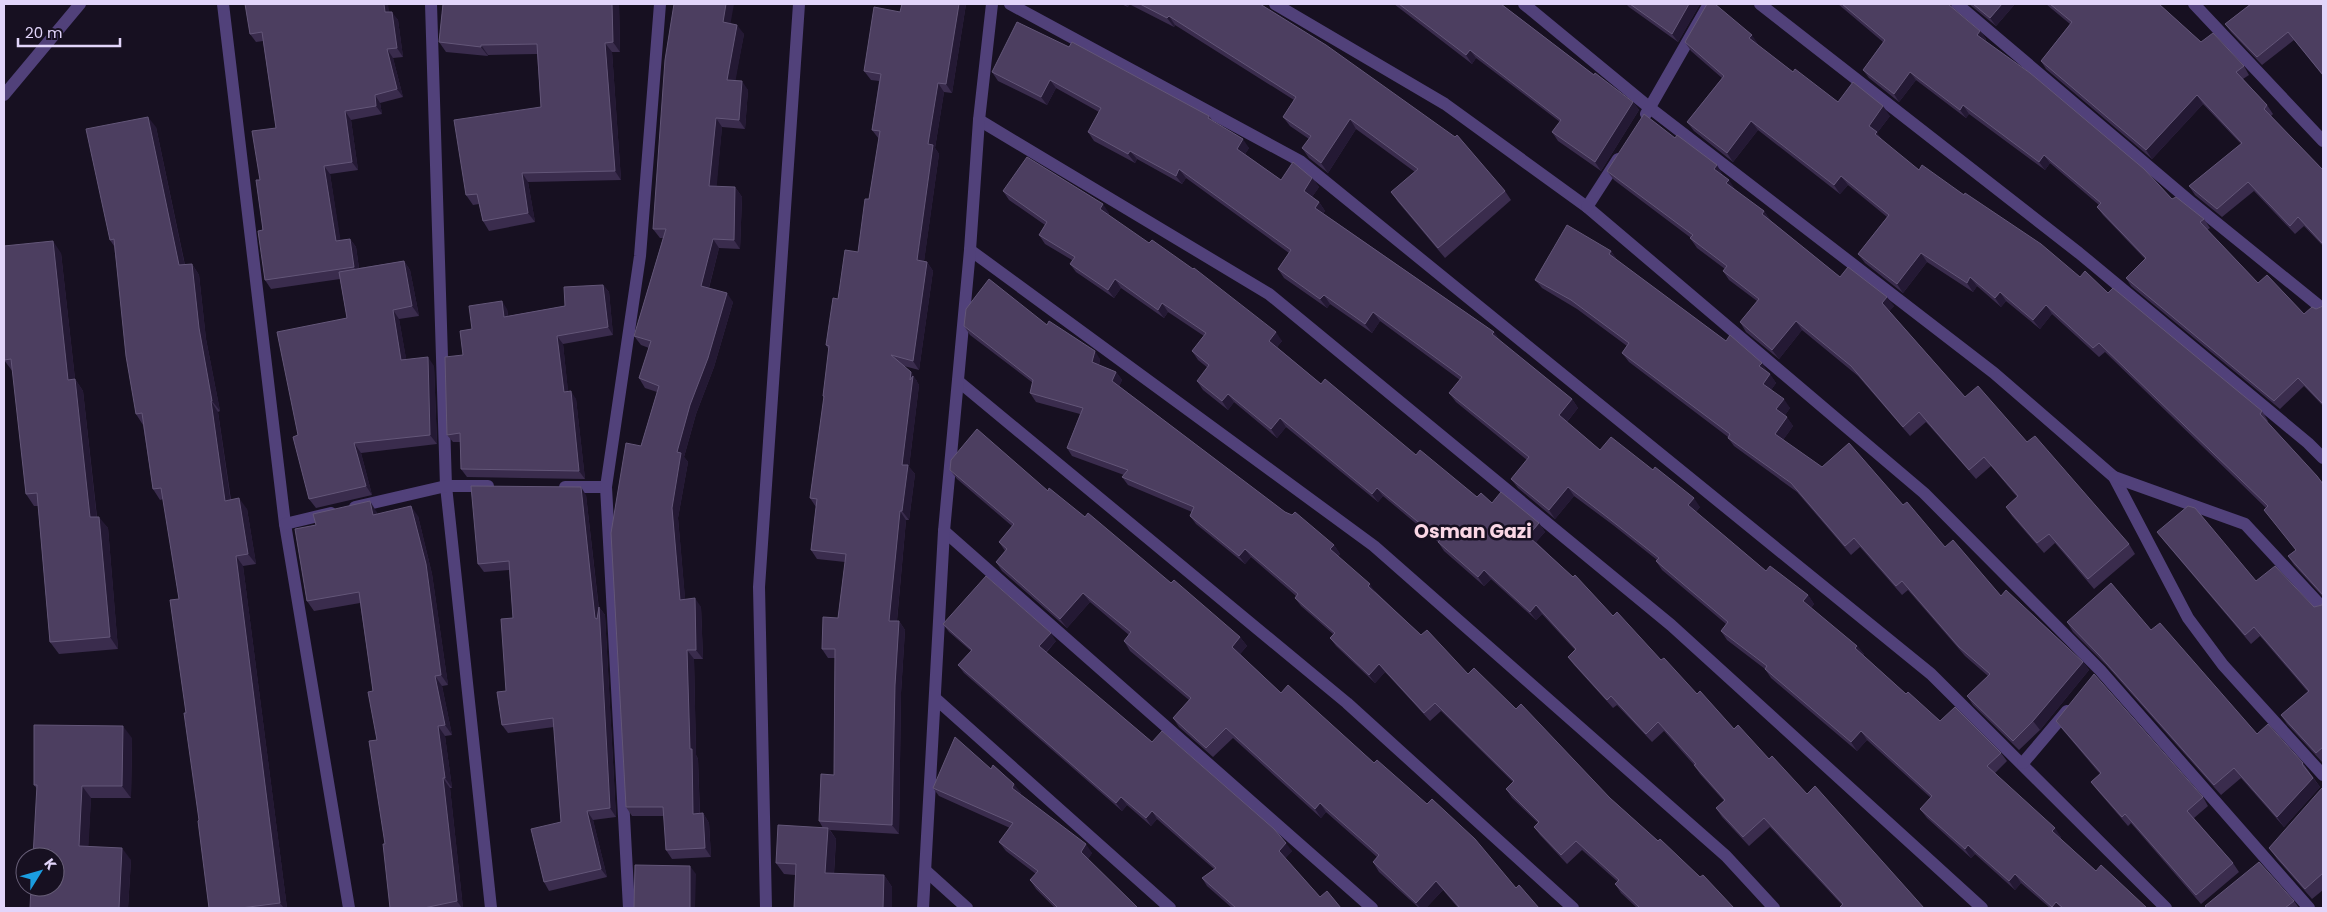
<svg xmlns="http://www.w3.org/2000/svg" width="2327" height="912" viewBox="0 0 2327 912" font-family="Poppins,sans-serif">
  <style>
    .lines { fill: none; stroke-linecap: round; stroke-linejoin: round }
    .minor { stroke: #51417a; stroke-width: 12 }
    .wall { fill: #3a2c4d }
    .shaded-wall { fill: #241934 }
    .building { fill: #4c3e60; stroke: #635678 }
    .labels { text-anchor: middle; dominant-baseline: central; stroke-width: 5; stroke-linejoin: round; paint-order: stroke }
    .district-label { font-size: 19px; font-weight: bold; fill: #fad7e5; stroke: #171021 }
  </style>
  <rect width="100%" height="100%" fill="#171021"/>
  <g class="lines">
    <g class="minor">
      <polyline points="223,4 285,524 349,908"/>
      <polyline points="431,4 446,486 491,908"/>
      <polyline points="1010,4 1300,161 1931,674 2166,908"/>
      <polyline points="1275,4 1445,104 1587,207 1924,493 2100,670 2309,908"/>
      <polyline points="1524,4 1650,108 1994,373 2114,477 2188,618 2223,665 2323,775"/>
      <polyline points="1760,4 2079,253 2308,443 2323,458"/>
      <polyline points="1957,4 2192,203 2323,309"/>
      <polyline points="2194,4 2323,141"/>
      <polyline points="4,95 80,4"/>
      <polyline points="1646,114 1709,4"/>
      <polyline points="979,120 1269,294 1671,625 1982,908"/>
      <polyline points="1587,207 1618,159"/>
      <polyline points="970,250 1374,546 1726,856 1774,908"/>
      <polyline points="958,381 1347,703 1573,908"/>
      <polyline points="2114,477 2245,524 2323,608"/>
      <polyline points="565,487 606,487"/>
      <polyline points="355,507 446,486 488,486"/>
      <polyline points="285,524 331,513"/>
      <polyline points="944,531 1372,908"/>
      <polyline points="936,699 1170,908"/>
      <polyline points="2023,763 2067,711"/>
      <polyline points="926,871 967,908"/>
      <polyline points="629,908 606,487 640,256 660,4"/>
      <polyline points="766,908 759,587 799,4"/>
      <polyline points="923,908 944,531 970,250 979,120 992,4"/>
    </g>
  </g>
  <g class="wall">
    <polygon points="443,4 619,4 620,52 612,52 621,180 528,182 535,222 489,231 483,221 479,204 473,205 466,195 541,107 537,54 488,55 488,56 446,52 439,42"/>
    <polygon points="902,4 966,4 952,93 944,92 935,148 939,154 924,261 927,262 933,271 919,370 904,366 917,381 917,382 919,385 909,467 915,474 909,520 906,520 897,621 899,621 905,630 901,693 899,834 830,830 836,839 834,874 884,875 892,887 892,908 794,908 795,875 784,874 776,863 823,828 819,821 834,775 835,658 828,658 822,649 838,618 845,562 817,559 811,550 816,507 810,498 824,398 823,396 829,350 826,345 838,299 858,252 869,199 879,139 872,130 879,81 871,80 864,71 900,12"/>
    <polygon points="1121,4 1260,4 1505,191 1511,200 1445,258 1398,202 1391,192 1415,172 1356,129 1328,173 1309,158 1302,148 1309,139 1290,126 1283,117 1294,100 1175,25 1174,27 1129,4 1128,7"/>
    <polygon points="1394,4 1501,4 1594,75 1633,102 1639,110 1601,171 1558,141 1552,132 1560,122 1476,58 1472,64"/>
    <polygon points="1626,4 1700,4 1678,42 1629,7"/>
    <polygon points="1838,4 1950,4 1950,5 1980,31 1986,39 1985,40 2172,199 2204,219 2210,228 2207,230 2258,283 2304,314 2323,306 2323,406 2304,386 2280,409 2131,286 2126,278 2145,259 2103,215 2097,207 2099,205 2050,163 2045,170 1969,114 1966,118 1916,80 1899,102 1869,78 1863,70 1883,42"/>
    <polygon points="1969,4 2015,4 1996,26"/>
    <polygon points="2046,4 2161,4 2160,5 2201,42 2244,66 2249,75 2243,79 2267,105 2273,114 2271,116 2323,170 2323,246 2304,226 2295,234 2254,191 2222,217 2195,195 2189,186 2241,144 2203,104 2152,159 2046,69 2041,61 2070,24"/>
    <polygon points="2250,4 2323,4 2323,76 2294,40 2262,65 2231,32 2225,24"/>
    <polygon points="390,12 398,20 403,57 393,58 403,97 380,103 382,114 351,120 358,170 330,174 340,240 350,239 356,247 359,268 404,261 410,270 419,316 399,319 406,359 434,366 437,444 361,453 372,495 316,508 309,499 298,435 347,318 340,279 271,289 265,280 260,180 276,128 263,41 256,42 250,34"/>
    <polygon points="730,24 744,34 735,80 748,90 745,129 722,127 716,187 735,187 742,197 740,249 719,248 709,288 733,302 714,367 696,414 684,457 688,462 678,518 685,599 701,607 703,659 694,659 696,755 698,759 700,814 703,813 709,823 711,857 672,859 666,850 664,816 632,816 626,807 641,446 657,392 645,388 639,378 649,348 641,345 634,336 663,238 660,238 653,229"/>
    <polygon points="1685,42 1758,44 1758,45 1793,72 1838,102 1890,116 1877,133 1883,141 1919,170 1964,195 2080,277 2108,293 2262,411 2268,421 2267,422 2323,484 2323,597 2294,565 2288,556 2296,550 2264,510 2266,508 2105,352 2099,357 2052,314 2040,329 2006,301 2001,307 1977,286 1973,292 1927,262 1903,293 1865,263 1858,254 1887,217 1848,185 1840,194 1758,130 1733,162 1694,131 1687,122 1722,78 1691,51"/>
    <polygon points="1069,47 1209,116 1213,121 1249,148 1245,154 1281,180 1312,178 1319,187 1312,197 1319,202 1325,211 1323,213 1494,332 1500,341 1572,399 1578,408 1567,422 1600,450 1700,507 1696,512 1766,571 1808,595 1814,604 1811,608 1857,646 1864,654 1863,655 1906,694 1940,721 2001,753 2007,761 1995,773 2061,837 2060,838 2096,871 2147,908 2050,908 2021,883 2015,890 1975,854 1971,858 1927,818 1920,809 1931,798 1867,740 1857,751 1771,678 1765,669 1727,640 1721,631 1726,624 1662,570 1656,561 1657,560 1613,525 1574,496 1555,519 1518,488 1511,479 1527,460 1456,402 1449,393 1460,380 1380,321 1372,333 1330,304 1327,308 1284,278 1278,269 1289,253 1186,178 1182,184 1137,159 1135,163 1094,141 1088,132 1099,112 1056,88 1047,105 998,81 992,72"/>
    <polygon points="156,127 185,265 192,264 199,275 206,339 220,411 218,412 231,500 247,509 256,564 243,566 287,908 209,908 199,820 186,713 179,599 163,499 160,500 153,489 143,425 136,414 114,246 110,240"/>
    <polygon points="1607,171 1723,175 1722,175 1735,190 1764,211 1770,220 1840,277 1894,306 1889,311 1965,397 2027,442 2129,544 2135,554 2094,589 2055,543 2044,553 2012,516 2006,507 2017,497 1991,466 1976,479 1926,422 1910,436 1858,376 1802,330 1779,359 1746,332 1740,322 1757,301 1729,280 1723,271 1725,269 1697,248 1690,238 1691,238 1614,180"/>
    <polygon points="1003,191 1109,213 1108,215 1282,341 1277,347 1321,384 1416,455 1477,497 1492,503 1539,523 1545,532 1536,542 1613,616 1661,660 1734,729 1807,794 1924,908 1842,905 1770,827 1749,846 1722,817 1716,808 1724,801 1700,774 1694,765 1664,731 1652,742 1617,705 1613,708 1574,665 1568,657 1575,650 1542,614 1536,620 1491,579 1484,586 1444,551 1438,542 1383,496 1378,502 1286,427 1277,438 1234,402 1228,410 1203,390 1197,381 1208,368 1198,360 1192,351 1204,336 1168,312 1164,318 1121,288 1114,298 1076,272 1070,264 1072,260 1045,244 1039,235 1045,225 1009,200"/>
    <polygon points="1611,251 1617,260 1726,341 1768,372 1776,383 1771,390 1790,408 1785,415 1793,426 1783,440 1822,467 1903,505 1945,547 2001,596 2083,662 2089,670 2040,730 2019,750 1973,705 1967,696 1988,676 1965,656 1908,590 1902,595 1860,547 1851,555 1797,492 1734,446 1728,438 1728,437 1629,362 1622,353 1627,346 1577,309 1542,288 1535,280"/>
    <polygon points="61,253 75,379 83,391 97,517 108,528 118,649 59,654 50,642 38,506 34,506 26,494 13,372 4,360"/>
    <polygon points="603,285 609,292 613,335 563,344 568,392 576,399 585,479 467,477 461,469 460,442 453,442 447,435 463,355 472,329 507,309 508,316 565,306"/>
    <polygon points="1047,325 1100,359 1099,365 1116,372 1122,380 1119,386 1285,512 1334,545 1340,554 1338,556 1421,635 1468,674 1516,709 1610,798 1658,841 1700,877 1734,908 1637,908 1621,893 1615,884 1618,882 1582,850 1567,864 1540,835 1534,827 1538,823 1512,798 1506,789 1513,782 1441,711 1430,721 1385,672 1375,683 1336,646 1330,638 1333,634 1301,606 1295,598 1296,596 1251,557 1245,564 1196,524 1190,516 1192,512 1128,485 1122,477 1124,475 1072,456 1067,448 1080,414 1036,402 1030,393 1033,383 970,335 964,326"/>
    <polygon points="950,470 1048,491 1085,517 1240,637 1247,646 1240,654 1281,693 1374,763 1539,908 1458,908 1443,890 1426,908 1419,908 1379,872 1373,862 1377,857 1326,812 1321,818 1233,738 1213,757 1179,727 1173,718 1189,700 1130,651 1124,641 1129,635 1090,602 1067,628 1002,571 996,562 1005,551 999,542 1012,526 957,479"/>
    <polygon points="586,495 599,609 599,607 605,615 616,817 593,820 607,877 549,891 544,882 561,822 554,727 508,733 502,725 506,691 513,618 509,570 484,572 478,564"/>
    <polygon points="376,511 377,514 418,516 432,574 448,685 442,686 452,735 445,736 452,788 450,788 463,908 390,908 373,691 360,603 314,611 307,601 316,525"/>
    <polygon points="2157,532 2256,581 2314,607 2322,605 2323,600 2323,761 2322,762 2287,724 2281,715 2308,692 2260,636 2251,644 2164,541"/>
    <polygon points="2067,622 2151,630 2257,734 2303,763 2320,787 2284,827 2241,778 2221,795 2106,665 2073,632"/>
    <polygon points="943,624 1056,641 1046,653 1152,742 1292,851 1285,858 1320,897 1341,908 1232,908 1207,886 1202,878 1214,869 1157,819 1151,826 1127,805 1122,811 964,673 958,665 971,651 949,632"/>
    <polygon points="2056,721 2203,797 2208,806 2194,818 2233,863 2239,872 2201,904 2131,823 2128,826 2097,790 2091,782 2100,774 2062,729"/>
    <polygon points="132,738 131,798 91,798 88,846 131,860 128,908 34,785"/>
    <polygon points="991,769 1021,793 1020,794 1092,853 1088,859 1138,908 1055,908 1036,889 1030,880 1036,874 1006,851 999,842 1010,828 939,796 933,788"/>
    <polygon points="2323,789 2323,890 2312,899 2277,859 2269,848"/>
    <polygon points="2294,901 2299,908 2207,908"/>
  </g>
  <g class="shaded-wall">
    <polygon points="384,4 388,4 391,21 385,12"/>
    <polygon points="612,4 619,4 620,52 613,42"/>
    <polygon points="726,4 734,4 729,32 723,22"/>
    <polygon points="959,4 966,4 952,93 946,84"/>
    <polygon points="1125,4 1129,4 1128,7"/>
    <polygon points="1689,4 1700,4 1678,42 1672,34"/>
    <polygon points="2002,4 2015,4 1996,26 1990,18"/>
    <polygon points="392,12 398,20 403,57 397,48"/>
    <polygon points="1169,16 1175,25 1174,27 1167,18"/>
    <polygon points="737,25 744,34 734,89 727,80"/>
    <polygon points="1980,31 1986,39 1982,43 1977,35"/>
    <polygon points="1752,35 1758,44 1755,47 1749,38"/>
    <polygon points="605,43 612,52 621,180 615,171"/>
    <polygon points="481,45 488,55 488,56 481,47"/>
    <polygon points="387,49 393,58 403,97 397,89"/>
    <polygon points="1470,50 1476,58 1472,64 1466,55"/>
    <polygon points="1910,72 1916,80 1899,102 1894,94"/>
    <polygon points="1050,80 1056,88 1047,105 1041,97"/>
    <polygon points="742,81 748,90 745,129 739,120"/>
    <polygon points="938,83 944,92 935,148 939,154 923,269 917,260 928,144"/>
    <polygon points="375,95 380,103 382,114 376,106"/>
    <polygon points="2197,95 2203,104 2152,159 2146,150"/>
    <polygon points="1633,102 1639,110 1601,171 1595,162"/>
    <polygon points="1963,105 1969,114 1966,118 1960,110"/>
    <polygon points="1883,106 1890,116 1877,133 1883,141 1881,143 1869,126"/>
    <polygon points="345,111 351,120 358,170 352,162"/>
    <polygon points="148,117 156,127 187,276 179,265"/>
    <polygon points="716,118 722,127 716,195 709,186"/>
    <polygon points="1350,119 1356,129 1328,173 1321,163"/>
    <polygon points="1751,121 1758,130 1733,162 1727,153"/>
    <polygon points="1243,139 1249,148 1243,157 1237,149"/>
    <polygon points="1130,151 1137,159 1135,163 1128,154"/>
    <polygon points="2044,155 2050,163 2045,170 2039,162"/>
    <polygon points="1717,165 1723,175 1720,178 1714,169"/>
    <polygon points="324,166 330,174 342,249 336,241"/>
    <polygon points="1179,169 1186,178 1182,184 1176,176"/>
    <polygon points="522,173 528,182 535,222 528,213"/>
    <polygon points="1841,176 1848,185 1840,194 1834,185"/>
    <polygon points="1312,178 1319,187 1310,200 1304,191"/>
    <polygon points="1729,180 1735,189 1733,192 1726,183"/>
    <polygon points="735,187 742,197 740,249 734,240"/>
    <polygon points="1319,202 1325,211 1321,216 1315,208"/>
    <polygon points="1103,204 1109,213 1106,218 1100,209"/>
    <polygon points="1764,211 1770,220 1762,214"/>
    <polygon points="350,239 356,247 360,276 354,267"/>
    <polygon points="713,239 719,248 707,295 701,286"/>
    <polygon points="53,241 61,253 75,379 83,391 98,529 90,517 68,380"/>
    <polygon points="1611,251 1617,260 1615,263 1609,254"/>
    <polygon points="1921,253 1927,262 1903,293 1897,284"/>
    <polygon points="404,261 410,270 419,316 412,306"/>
    <polygon points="927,262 933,271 919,370 913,361"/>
    <polygon points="192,264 199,275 206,339 220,411 212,401 199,328"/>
    <polygon points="1970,277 1977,286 1973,292 1967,283"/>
    <polygon points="1115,279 1121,288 1114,298 1108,290"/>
    <polygon points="603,285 609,292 613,335 608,327"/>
    <polygon points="2000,292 2006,301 2001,307 1995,298"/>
    <polygon points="727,293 733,302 714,367 696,414 684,457 688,462 678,518 686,609 680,600 672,508 677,452 690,405"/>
    <polygon points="1324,295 1330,304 1327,308 1320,299"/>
    <polygon points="1887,297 1894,306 1889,312 1882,303"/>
    <polygon points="502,301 507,309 509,325 504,317"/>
    <polygon points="1162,303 1168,312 1164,318 1158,310"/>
    <polygon points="2046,305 2052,314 2040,329 2033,320"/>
    <polygon points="393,310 399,319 408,369 401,360"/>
    <polygon points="1373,312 1380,321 1372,333 1365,324"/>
    <polygon points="1796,321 1802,330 1779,359 1772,350"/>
    <polygon points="1276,332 1282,341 1275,349 1269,341"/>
    <polygon points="1494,332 1500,340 1498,343 1492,334"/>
    <polygon points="557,336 563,344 569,400 564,392"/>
    <polygon points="1095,351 1100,359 1098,370 1092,362"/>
    <polygon points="428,357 434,366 437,444 430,435"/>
    <polygon points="1762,363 1768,372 1766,375 1759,366"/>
    <polygon points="911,372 917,381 917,382 919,385 909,467 915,474 909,520 902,511 902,465"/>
    <polygon points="1116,372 1122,380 1118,389 1112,381"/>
    <polygon points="1770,374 1776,383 1769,393 1763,384"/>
    <polygon points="571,391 576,399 585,479 579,471"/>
    <polygon points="1228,394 1234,402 1228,410 1222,401"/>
    <polygon points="1572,399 1578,408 1565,424 1559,415"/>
    <polygon points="1784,399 1790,408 1783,418 1776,409"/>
    <polygon points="211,401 218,412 232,511 225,501"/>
    <polygon points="1787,417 1793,426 1781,443 1775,434"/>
    <polygon points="1280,418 1286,427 1277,438 1271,429"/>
    <polygon points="354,443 361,453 372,495 366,486"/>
    <polygon points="581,487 586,495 600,620 599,607 605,615 616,817 610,808 595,618"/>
    <polygon points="1568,487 1574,496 1555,519 1549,510"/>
    <polygon points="1377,488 1383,496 1378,502 1372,494"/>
    <polygon points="239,498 247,509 256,564 248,554"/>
    <polygon points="1694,498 1700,507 1694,514 1688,505"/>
    <polygon points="370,501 376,511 380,525 373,515"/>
    <polygon points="411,506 418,516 432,574 448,685 441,675"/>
    <polygon points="900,511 906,520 896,630 889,621"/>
    <polygon points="99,517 108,528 118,649 110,637"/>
    <polygon points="1539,523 1545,532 1534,544 1528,536"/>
    <polygon points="1334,545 1340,554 1336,558 1330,549"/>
    <polygon points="1245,549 1251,557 1245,564 1239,556"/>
    <polygon points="236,556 243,566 287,908 284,908 280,903"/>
    <polygon points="1484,570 1491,579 1484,586 1478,577"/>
    <polygon points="1370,584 1375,592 1374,594 1368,586"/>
    <polygon points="1083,593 1090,602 1067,628 1060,619"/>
    <polygon points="1808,595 1814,604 1809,610 1803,601"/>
    <polygon points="695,598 701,607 703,659 696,650"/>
    <polygon points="1536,605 1542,614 1536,620 1530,612"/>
    <polygon points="899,621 905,630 901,693 899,834 892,825 895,685"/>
    <polygon points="1051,633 1056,641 1044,654 1039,646"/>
    <polygon points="1240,637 1247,646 1238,656 1232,647"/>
    <polygon points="1857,646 1864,654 1862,657 1855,648"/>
    <polygon points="687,650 694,659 696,755 698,759 700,823 693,814 690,749"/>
    <polygon points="2083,662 2089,670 2040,730 2033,721"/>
    <polygon points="1379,664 1385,672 1375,683 1369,675"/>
    <polygon points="435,676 442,686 452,735 445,725"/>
    <polygon points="123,726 132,738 131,798 122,786"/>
    <polygon points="438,726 445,736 452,788 445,778"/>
    <polygon points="1861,731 1867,740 1857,751 1851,742"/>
    <polygon points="443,778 450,788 463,908 462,908 457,901"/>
    <polygon points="2313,778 2320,787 2284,827 2277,817"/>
    <polygon points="1014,784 1021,793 1019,797 1012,788"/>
    <polygon points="82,786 91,798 88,858 79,846"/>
    <polygon points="1121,797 1127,805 1122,811 1116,803"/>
    <polygon points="1320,803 1326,812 1321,818 1315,809"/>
    <polygon points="587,811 593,820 607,877 601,869"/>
    <polygon points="1152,811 1157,819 1151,826 1146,818"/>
    <polygon points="703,813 709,823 711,857 705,848"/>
    <polygon points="828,828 836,839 833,885 825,873"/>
    <polygon points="2055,828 2061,837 2059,840 2052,831"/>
    <polygon points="1286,843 1292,851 1285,859 1279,851"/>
    <polygon points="1086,844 1092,853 1087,861 1081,852"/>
    <polygon points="1968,845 1975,854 1971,858 1965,849"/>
    <polygon points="122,848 131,860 128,908 119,908"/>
    <polygon points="690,866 696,874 695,908 690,908"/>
    <polygon points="2015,874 2021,883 2015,890 2009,881"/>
    <polygon points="884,875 892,887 892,908 883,908"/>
    <polygon points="1436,881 1443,890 1426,908 1420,908 1416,903"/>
    <polygon points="2056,902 2061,908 2053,908 2052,907"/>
  </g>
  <g class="building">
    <polygon points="245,4 384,4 385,12 392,12 397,48 387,49 397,89 375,95 376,106 345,111 352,162 324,166 336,241 350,239 354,267 265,280 258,231 263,230 256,180 260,180 252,131 276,128 262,32 250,34"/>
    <polygon points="443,4 612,4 613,42 605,43 615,171 522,173 528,213 483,221 477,194 466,195 454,120 541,107 537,44 481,45 481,47 439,42"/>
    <polygon points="674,4 726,4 723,22 737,25 727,80 742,81 739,120 716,118 709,186 735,187 734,240 713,239 701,286 727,293 708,358 690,405 677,452 681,453 672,508 680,600 695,598 696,650 687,650 690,749 692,749 693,814 703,813 705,848 666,850 663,807 626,807 611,533 626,443 641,446 659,386 639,378 651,341 634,336 666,229 653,229 665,60"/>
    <polygon points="902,4 959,4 946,84 938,83 928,144 933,145 917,260 927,262 913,361 891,355 911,372 910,380 913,376 902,465 908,465 902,511 900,511 889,621 899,621 895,685 892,825 819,821 821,774 834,775 835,649 822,649 823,617 838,618 846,554 811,550 817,499 810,498 824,396 823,396 829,346 826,345 833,298 838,299 845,250 858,252 865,199 869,199 880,131 872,130 881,74 864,71 874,7 900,12"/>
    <polygon points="1140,4 1260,4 1326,45 1455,137 1457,135 1505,191 1438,248 1391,192 1418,169 1350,119 1321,163 1302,148 1311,136 1283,117 1296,97 1169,16 1167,18"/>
    <polygon points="1399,4 1501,4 1594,75 1595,73 1633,102 1595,162 1552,132 1561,120 1470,50 1466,55"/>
    <polygon points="1630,4 1689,4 1672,34"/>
    <polygon points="1707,4 1715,4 1752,35 1749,38 1793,72 1795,69 1838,102 1853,82 1883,106 1869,126 1877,132 1875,134 1919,170 1922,165 1964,195 1965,193 2041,244 2080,277 2085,271 2108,293 2113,288 2262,411 2260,414 2317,476 2323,484 2323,595 2288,556 2296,550 2264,510 2268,506 2099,343 2093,348 2046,305 2033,320 2000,292 1995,298 1970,277 1967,283 1921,253 1897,284 1858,254 1889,215 1841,176 1834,185 1751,121 1727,153 1687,122 1724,76 1685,42"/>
    <polygon points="1842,4 1948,4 1980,31 1977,35 2030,73 2144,169 2172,199 2176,197 2204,219 2200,222 2258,283 2267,275 2304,314 2312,307 2316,309 2323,306 2323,404 2298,378 2274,401 2126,278 2146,258 2097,207 2101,203 2044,155 2039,162 1963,105 1960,110 1910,72 1894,94 1863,70 1885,40"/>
    <polygon points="1973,4 2002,4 1990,18"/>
    <polygon points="2050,4 2159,4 2201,42 2213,33 2244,66 2236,72 2267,105 2264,109 2323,170 2323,244 2298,217 2290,226 2248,182 2217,209 2189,186 2242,143 2197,95 2146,150 2041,61 2072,22"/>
    <polygon points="2251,4 2323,4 2323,75 2288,32 2257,57 2225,24"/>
    <polygon points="1017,22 1069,47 1072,42 1209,116 1208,118 1243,139 1237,149 1281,180 1293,162 1312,178 1304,191 1319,202 1315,208 1494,332 1492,334 1572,399 1559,415 1600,450 1611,437 1653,470 1655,467 1694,498 1688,505 1766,571 1770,566 1808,595 1803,601 1857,646 1855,648 1906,694 1908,692 1940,721 1955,707 2001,753 1987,766 2055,828 2052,831 2096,871 2101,865 2147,908 2063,908 2056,902 2052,907 2015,874 2009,881 1968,845 1965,849 1920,809 1932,796 1861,731 1851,742 1765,669 1767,666 1721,631 1728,622 1656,561 1659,558 1607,517 1568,487 1549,510 1511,479 1529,457 1449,393 1462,377 1373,312 1365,324 1324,295 1320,299 1278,269 1291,250 1179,169 1176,176 1130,151 1128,154 1088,132 1101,108 1050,80 1041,97 992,72"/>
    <polygon points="1644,114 1675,138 1677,135 1717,165 1714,169 1729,180 1726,183 1764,211 1762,214 1840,277 1848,267 1887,297 1882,303 1965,397 1978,386 2027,442 2035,436 2129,544 2088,579 2049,534 2037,543 2006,507 2018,496 1984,457 1969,470 1919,412 1903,427 1851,366 1796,321 1772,350 1740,322 1759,299 1723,271 1727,266 1690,238 1693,235 1607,171"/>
    <polygon points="148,117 179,265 192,264 199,328 212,401 211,401 225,501 239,498 248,554 236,556 280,903 241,908 209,908 198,821 199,820 184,713 186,713 170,600 179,599 161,488 153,489 142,413 136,414 126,356 114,239 110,240 86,129"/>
    <polygon points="1027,157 1103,204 1100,209 1149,243 1152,240 1193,269 1194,268 1276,332 1269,341 1321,384 1325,379 1416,455 1420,450 1477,497 1481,493 1492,503 1501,492 1539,523 1528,536 1573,577 1575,575 1613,616 1617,612 1661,660 1664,658 1697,694 1700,691 1734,729 1738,725 1769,759 1772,756 1807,794 1815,786 1924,908 1839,908 1843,904 1764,818 1743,837 1716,808 1725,800 1694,765 1696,764 1658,722 1646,734 1611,696 1607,700 1568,657 1576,649 1536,605 1530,612 1484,570 1478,577 1438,542 1440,540 1377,488 1372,494 1280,418 1271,429 1228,394 1222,401 1197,381 1209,365 1192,351 1206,333 1162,303 1158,310 1115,279 1108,290 1070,264 1075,257 1039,235 1047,222 1003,191"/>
    <polygon points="1567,225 1611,251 1609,254 1726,341 1730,335 1762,363 1759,366 1770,374 1763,384 1784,399 1776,409 1787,417 1775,434 1822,467 1849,443 1903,505 1907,502 1945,547 1953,540 2001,596 2006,590 2083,662 2033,721 2013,741 1967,696 1990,674 1959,647 1902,581 1896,586 1854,538 1845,546 1791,483 1728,438 1730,434 1622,353 1629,343 1571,300 1535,280"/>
    <polygon points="53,241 68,380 75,379 90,517 99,517 110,637 50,642 37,493 26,494 11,359 4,360 4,246"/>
    <polygon points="404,261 412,306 393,310 401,360 428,357 430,435 354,443 366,486 309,499 293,437 298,435 277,332 347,318 339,272"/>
    <polygon points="989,279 1047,325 1049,321 1095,351 1092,362 1116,372 1112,381 1285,512 1292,515 1295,512 1334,545 1330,549 1370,584 1368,586 1421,635 1427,630 1468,674 1474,668 1516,709 1521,704 1610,798 1658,841 1660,839 1700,877 1703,875 1734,908 1640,908 1615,884 1619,880 1576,841 1561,855 1534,827 1539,822 1506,789 1514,781 1435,703 1424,713 1379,664 1369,675 1330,638 1335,633 1295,598 1298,594 1245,549 1239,556 1190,516 1194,507 1122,477 1128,470 1067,448 1083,408 1030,393 1033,380 964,326 966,309"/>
    <polygon points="603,285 608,327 557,336 564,392 571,391 579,471 461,469 460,433 447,435 445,357 463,355 460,331 472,329 469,306 502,301 504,317 565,306 564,287"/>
    <polygon points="977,429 1048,491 1049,488 1085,517 1088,513 1171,583 1174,580 1240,637 1232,647 1281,693 1288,685 1374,763 1377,760 1427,804 1432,799 1475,839 1516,888 1519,885 1539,908 1460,908 1436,881 1416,903 1373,862 1379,855 1320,803 1315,809 1226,728 1206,748 1173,718 1191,698 1124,641 1131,632 1083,593 1060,619 996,562 1007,549 999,542 1014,524 950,470 951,460"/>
    <polygon points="471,486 581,487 595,618 597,619 599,607 610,808 587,811 601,869 544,882 531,829 561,822 553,718 502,725 497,692 506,691 501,619 513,618 509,561 478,564"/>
    <polygon points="370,501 373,515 411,506 426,564 441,675 435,676 445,725 438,726 445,778 443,778 457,901 424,908 390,908 383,844 385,844 369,741 377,740 368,692 373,691 359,592 307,601 295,529 316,525 313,514"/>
    <polygon points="2188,506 2195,508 2256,581 2275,566 2314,607 2322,605 2323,600 2323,747 2316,753 2281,715 2309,691 2254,627 2245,635 2157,532"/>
    <polygon points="986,576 1051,633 1039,646 1152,742 1162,731 1274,829 1286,843 1279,851 1320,897 1327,891 1341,908 1236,908 1202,878 1216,868 1152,811 1146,818 1121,797 1116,803 958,665 972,650 943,624"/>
    <polygon points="2111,583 2151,630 2160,623 2257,734 2268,724 2303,763 2302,764 2313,778 2277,817 2234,768 2214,785 2099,655 2067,622"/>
    <polygon points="2094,674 2203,797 2187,811 2233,863 2196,895 2125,814 2122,817 2091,782 2101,773 2056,721"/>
    <polygon points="34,725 123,726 122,786 82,786 79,846 122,848 119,908 30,908 31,887 55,887 55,857 33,857 37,785 34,785"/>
    <polygon points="955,737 991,769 993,765 1014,784 1012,788 1086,844 1081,852 1138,908 1058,908 1030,880 1038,871 999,842 1013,823 933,788"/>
    <polygon points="2322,788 2323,789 2323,873 2305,889 2269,848"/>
    <polygon points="778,825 828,828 825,873 884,875 883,908 794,908 796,864 776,863"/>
    <polygon points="2259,862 2294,901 2285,908 2207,908 2205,906"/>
    <polygon points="635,865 690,866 690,908 634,908"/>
  </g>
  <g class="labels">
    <g class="district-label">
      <text x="1473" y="531">Osman Gazi</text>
    </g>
  </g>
  <rect width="2327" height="912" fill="none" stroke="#e2d5fa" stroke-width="10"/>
  <g transform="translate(40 872) rotate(53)"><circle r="24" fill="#171021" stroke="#685f78"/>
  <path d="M0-4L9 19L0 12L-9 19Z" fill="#1b9de0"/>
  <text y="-8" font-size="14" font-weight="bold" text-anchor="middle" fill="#e2d5fa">K</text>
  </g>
  <path d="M18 38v8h102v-8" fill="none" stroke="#e2d5fa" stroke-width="2.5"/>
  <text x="25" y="38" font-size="15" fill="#e2d5fa" stroke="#171021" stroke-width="4" paint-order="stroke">20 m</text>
</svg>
